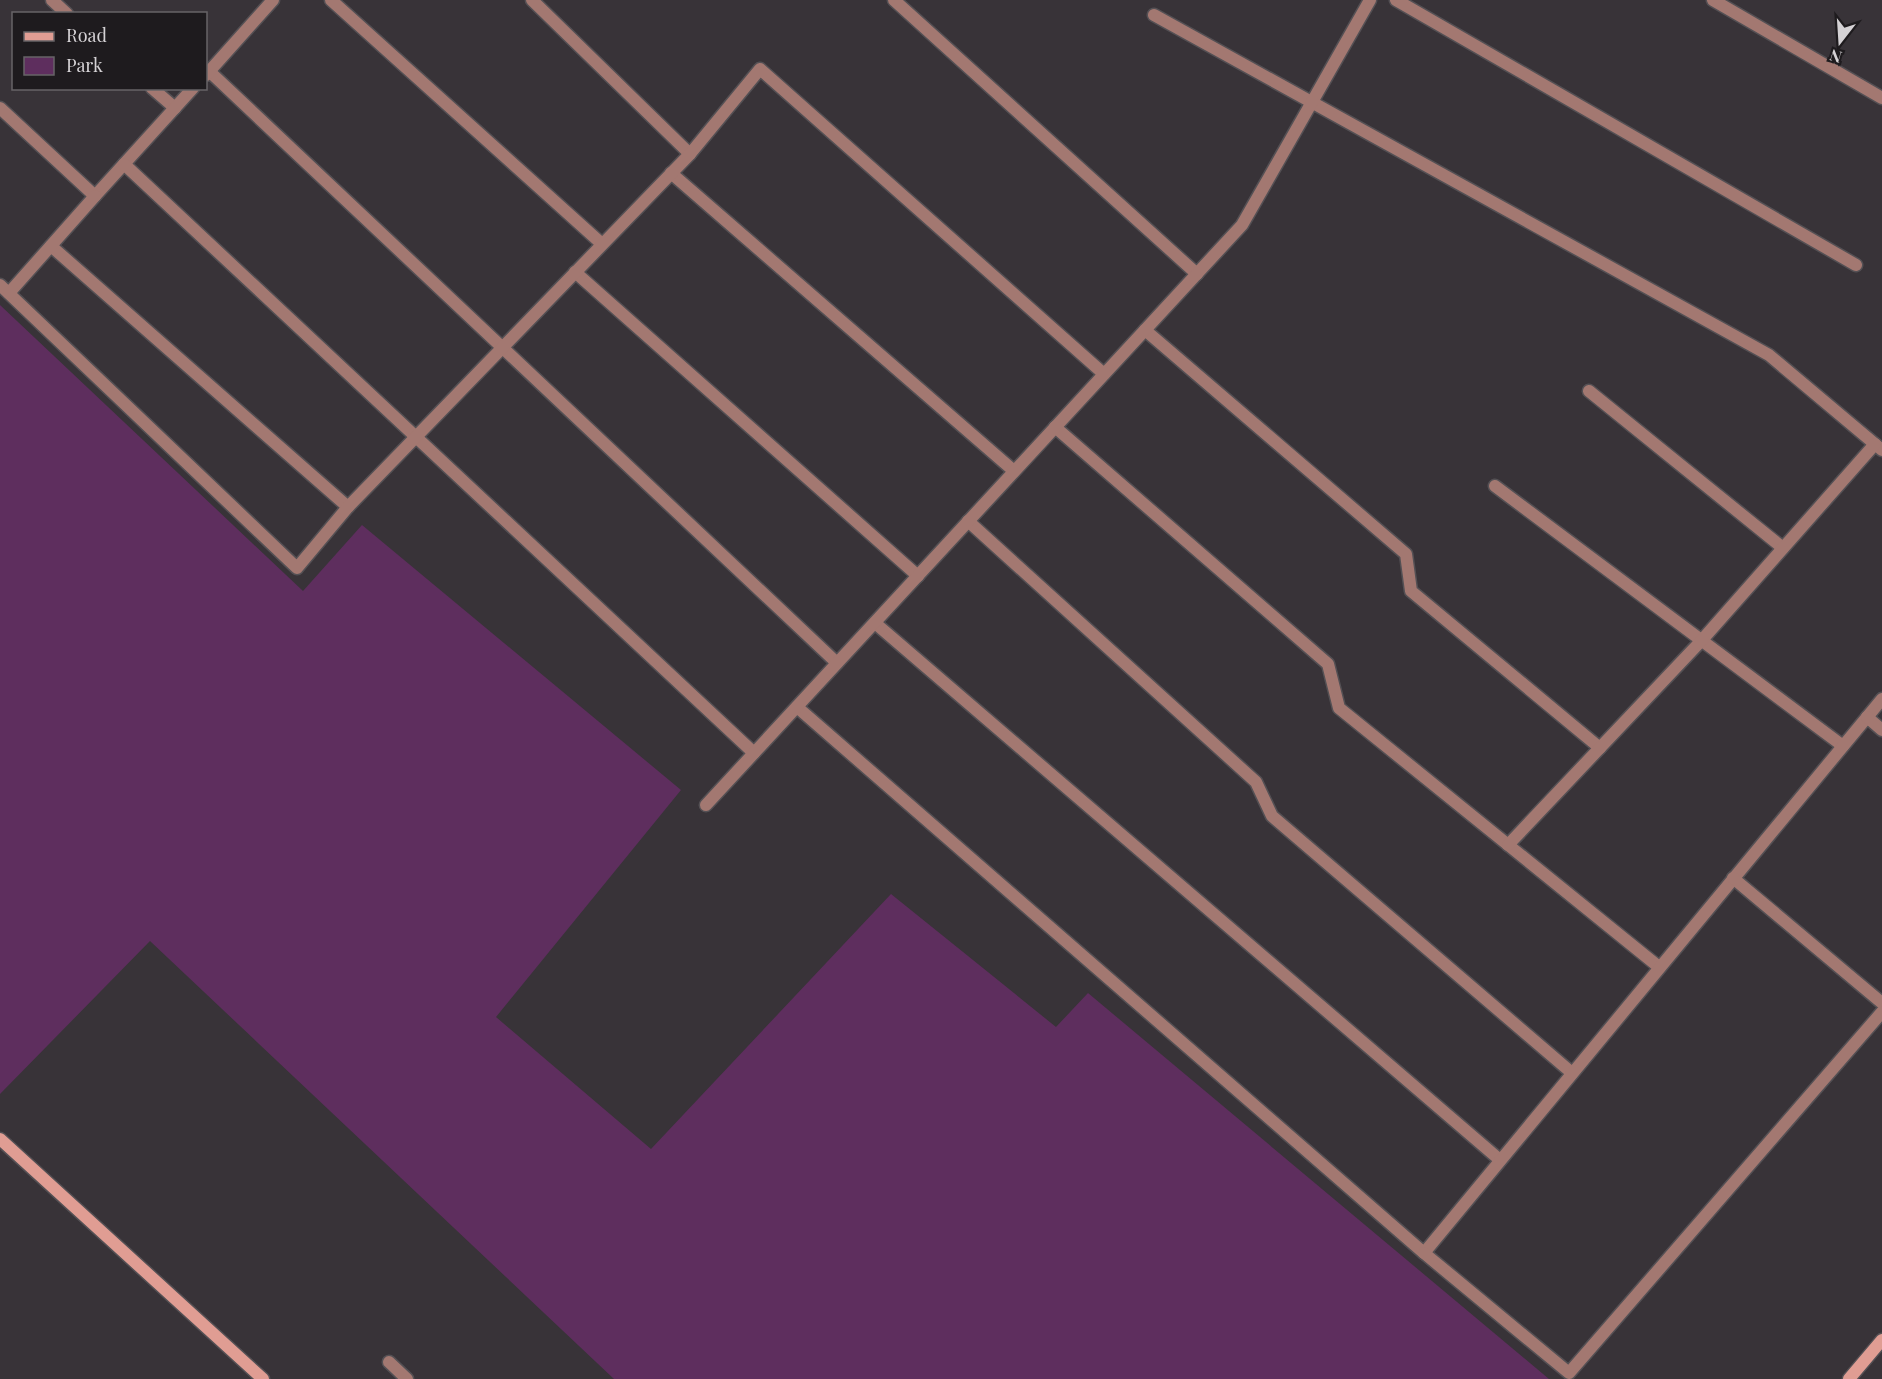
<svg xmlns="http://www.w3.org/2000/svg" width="1882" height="1379" viewBox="0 0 1882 1379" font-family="'Playfair Display',serif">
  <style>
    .green { fill: #5e2e5e }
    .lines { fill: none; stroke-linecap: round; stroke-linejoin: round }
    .street-casing { stroke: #545054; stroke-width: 15 }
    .secondary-casing { stroke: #545054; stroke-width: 15 }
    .street { stroke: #a37871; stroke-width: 12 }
    .secondary { stroke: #e09d93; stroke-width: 12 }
  </style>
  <rect width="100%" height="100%" fill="#383338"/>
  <polygon class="green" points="0,305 303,591 362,525 681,790 496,1017 651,1149 891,894 1056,1027 1088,993 1549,1379 614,1379 150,941 0,1094"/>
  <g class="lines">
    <g class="street-casing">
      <g id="street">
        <polyline points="52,0 67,14"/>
        <polyline points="331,0 602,244"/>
        <polyline points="532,0 690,154"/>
        <polyline points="894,0 1197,274"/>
        <polyline points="1396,0 1856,265"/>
        <polyline points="1713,0 1882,98"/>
        <polyline points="1154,15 1769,355 1882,450"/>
        <polyline points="209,71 837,663"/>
        <polyline points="206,75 273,0"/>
        <polyline points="152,88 175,108"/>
        <polyline points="0,108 95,196 193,88"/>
        <polyline points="124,164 754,753"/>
        <polyline points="671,173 1014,471"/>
        <polyline points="51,246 348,507"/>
        <polyline points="575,272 918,576"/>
        <polyline points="0,285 297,568 348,507 690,154 760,69 1104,374"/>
        <polyline points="9,293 95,196"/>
        <polyline points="1145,330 1406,554 1411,591 1600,748"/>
        <polyline points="1589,391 1783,548"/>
        <polyline points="1055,427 1328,664 1339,708 1659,967"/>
        <polyline points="1495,486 1843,746"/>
        <polyline points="968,521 1256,782 1272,816 1572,1073"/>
        <polyline points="875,623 1500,1160"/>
        <polyline points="797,707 1424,1253 1882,699"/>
        <polyline points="1867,717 1882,730"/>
        <polyline points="706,805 1242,225 1370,0"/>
        <polyline points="1508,845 1702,640 1875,444"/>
        <polyline points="1733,878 1882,1003"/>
        <polyline points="1424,1253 1569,1373 1882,1012"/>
        <polyline points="389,1362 407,1379"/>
      </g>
    </g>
    <g class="secondary-casing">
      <g id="secondary">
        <polyline points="0,1139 263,1379"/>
        <polyline points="1849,1379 1882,1340"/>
      </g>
    </g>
    <use href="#street" class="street"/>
    <use href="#secondary" class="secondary"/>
  </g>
  <rect x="12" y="12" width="195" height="78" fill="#1e1b1e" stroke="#676467" stroke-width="1.5"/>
  <rect x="24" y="32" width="30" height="9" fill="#e09d93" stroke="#676467" stroke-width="1.5"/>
  <text x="66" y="42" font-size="18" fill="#d5d2d5">Road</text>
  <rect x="24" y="57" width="30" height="18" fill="#5e2e5e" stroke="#676467" stroke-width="1.5"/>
  <text x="66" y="72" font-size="18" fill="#d5d2d5">Park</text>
  <g transform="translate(1840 42) rotate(197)" stroke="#1e1b1e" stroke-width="4.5" paint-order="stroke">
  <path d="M0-4.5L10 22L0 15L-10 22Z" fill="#d5d2d5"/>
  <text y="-9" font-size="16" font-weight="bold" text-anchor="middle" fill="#d5d2d5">N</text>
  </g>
</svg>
